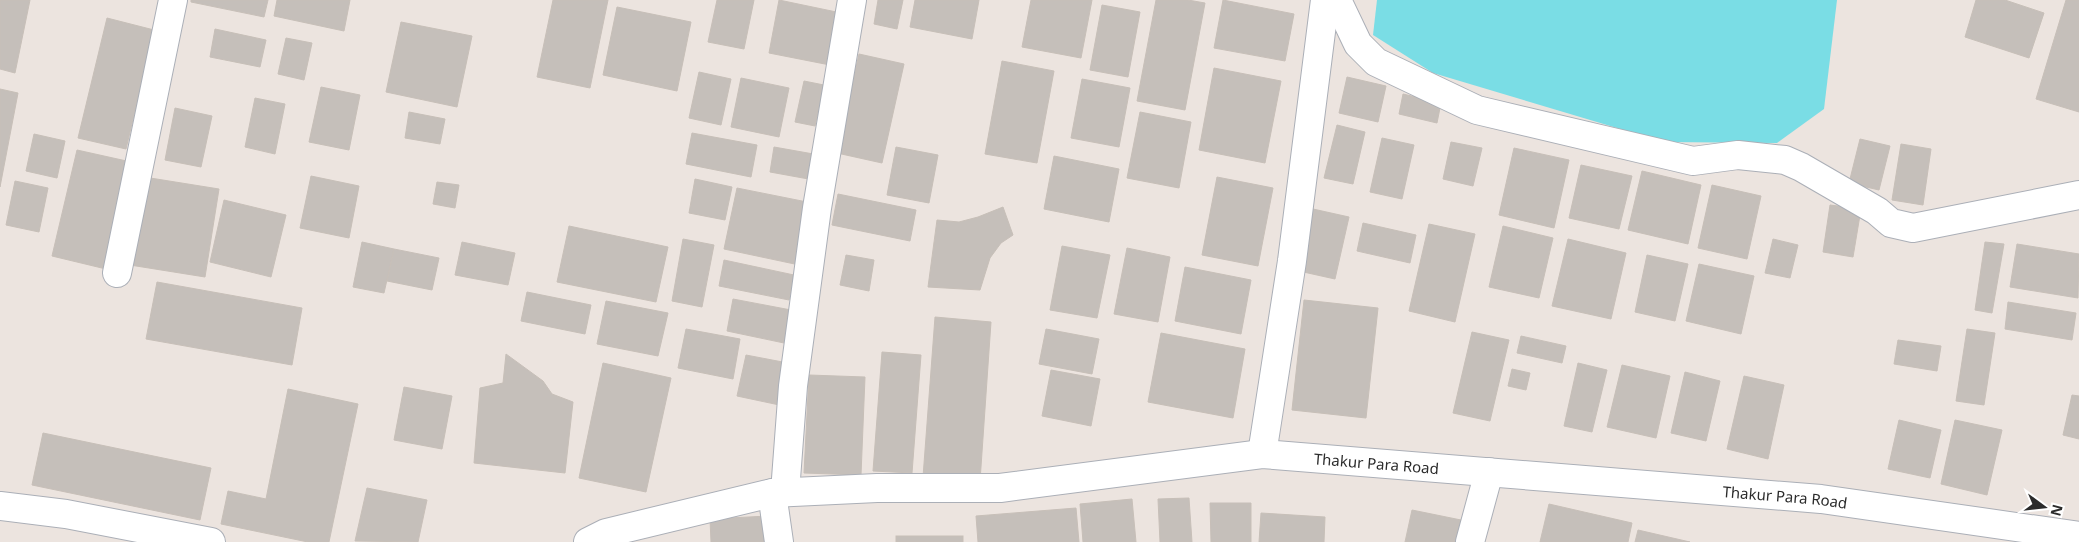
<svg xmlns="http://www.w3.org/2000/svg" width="2079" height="542" viewBox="0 0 2079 542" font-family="'Noto Sans',sans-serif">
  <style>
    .water { fill: #7adde5 }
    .building { fill: #c5bfba; stroke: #c7bfb8 }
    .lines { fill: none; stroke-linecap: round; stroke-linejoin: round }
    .minor-casing { stroke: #abafb7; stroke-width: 30 }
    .minor { stroke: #fff; stroke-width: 28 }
    .labels { text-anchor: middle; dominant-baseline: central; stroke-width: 4.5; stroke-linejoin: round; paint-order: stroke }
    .street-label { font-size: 15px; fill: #2b2b2b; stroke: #fff }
  </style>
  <rect width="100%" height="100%" fill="#ece4df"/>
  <polygon class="water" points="1377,0 1837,0 1824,109 1777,143 1664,142 1433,73 1373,35"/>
  <g class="building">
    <polygon points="0,0 30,0 15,73 0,69"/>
    <polygon points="191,0 268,0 264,17 191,2"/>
    <polygon points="277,0 350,0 344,31 274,16"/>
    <polygon points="553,0 608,0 590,88 537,77"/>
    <polygon points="717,0 754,0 744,49 708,42"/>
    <polygon points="779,0 846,14 835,66 769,53"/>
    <polygon points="878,0 903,0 897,29 874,24"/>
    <polygon points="915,0 979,0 972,39 910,27"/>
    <polygon points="1031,0 1092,0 1081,58 1022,47"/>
    <polygon points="1156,0 1188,0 1205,3 1185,110 1137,101"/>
    <polygon points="1223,0 1294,14 1285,61 1214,48"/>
    <polygon points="1976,0 2005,0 2044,13 2029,58 1965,37"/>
    <polygon points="2066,0 2079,0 2079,112 2036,99"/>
    <polygon points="1102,5 1140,12 1128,77 1090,70"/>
    <polygon points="617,7 691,22 677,91 603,75"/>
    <polygon points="107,18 154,30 126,149 78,138"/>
    <polygon points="401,22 472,36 457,107 386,92"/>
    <polygon points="215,29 266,40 260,67 210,57"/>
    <polygon points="286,38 312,43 304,80 278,74"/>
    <polygon points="859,54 904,64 882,163 837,153"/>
    <polygon points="1002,61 1054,71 1037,163 985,154"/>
    <polygon points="1214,68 1281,81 1265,163 1199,150"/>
    <polygon points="699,72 731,79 721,125 689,118"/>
    <polygon points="1347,77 1386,86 1378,122 1339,113"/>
    <polygon points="741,78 789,88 779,137 731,127"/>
    <polygon points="1082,79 1130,88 1119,147 1071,138"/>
    <polygon points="804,81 824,85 815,126 795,122"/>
    <polygon points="321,87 360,95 349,150 309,142"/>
    <polygon points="0,89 18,93 0,187"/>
    <polygon points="1403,94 1441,103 1437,123 1399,114"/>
    <polygon points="255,98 285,104 275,154 245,147"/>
    <polygon points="175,108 212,116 201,167 165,160"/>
    <polygon points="409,112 445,119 440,144 405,138"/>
    <polygon points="1140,112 1191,122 1179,188 1127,178"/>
    <polygon points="1337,125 1365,132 1353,184 1324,178"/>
    <polygon points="692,133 757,145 751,177 686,164"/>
    <polygon points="34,134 65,141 57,178 26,171"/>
    <polygon points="1382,138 1414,145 1402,199 1370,192"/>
    <polygon points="1860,139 1890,146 1879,190 1849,183"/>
    <polygon points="1451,142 1482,148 1473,186 1443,179"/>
    <polygon points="1901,144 1931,149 1923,205 1892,200"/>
    <polygon points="774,147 819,155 814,180 770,172"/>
    <polygon points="896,147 938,155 929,203 887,195"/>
    <polygon points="1514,148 1569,160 1554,228 1499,215"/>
    <polygon points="77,150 131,162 106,269 52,256"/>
    <polygon points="1054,156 1119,169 1109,222 1044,209"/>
    <polygon points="1581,165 1632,176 1619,229 1569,218"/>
    <polygon points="1642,171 1701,185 1688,244 1628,230"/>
    <polygon points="311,176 359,186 349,238 300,228"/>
    <polygon points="144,177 219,189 205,277 130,265"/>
    <polygon points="1217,177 1273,188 1258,266 1202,255"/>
    <polygon points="695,179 732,187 725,220 689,213"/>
    <polygon points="15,181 48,188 39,232 6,225"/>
    <polygon points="437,182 459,185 455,208 433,204"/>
    <polygon points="1712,185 1761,196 1747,259 1698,248"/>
    <polygon points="737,188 817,204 804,266 724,249"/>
    <polygon points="838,194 916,210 910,241 832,225"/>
    <polygon points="224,200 286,215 271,277 210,262"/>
    <polygon points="1830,205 1861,209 1853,257 1823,252"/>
    <polygon points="1003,207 1013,235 1001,243 990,258 980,290 928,287 937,220 959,222 978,217"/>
    <polygon points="1313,209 1349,217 1335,279 1299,271"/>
    <polygon points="1363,223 1416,235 1410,263 1357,251"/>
    <polygon points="1429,224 1475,234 1455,322 1409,311"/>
    <polygon points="569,226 668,247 656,302 557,282"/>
    <polygon points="1503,226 1553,238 1539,298 1489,287"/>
    <polygon points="683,239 714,245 702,307 672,301"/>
    <polygon points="1568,239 1626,253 1611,319 1552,306"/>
    <polygon points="1773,239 1798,245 1790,278 1765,273"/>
    <polygon points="362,242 394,249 384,293 353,287"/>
    <polygon points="462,242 515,253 508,285 455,275"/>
    <polygon points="1985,242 2004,244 1992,313 1975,310"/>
    <polygon points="2017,244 2079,254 2078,298 2010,287"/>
    <polygon points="1062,246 1110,255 1097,318 1050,310"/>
    <polygon points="1127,248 1170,257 1158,322 1114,314"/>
    <polygon points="394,249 439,258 432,290 387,281"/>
    <polygon points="846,255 874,260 869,291 840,285"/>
    <polygon points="1647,255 1688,264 1675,321 1635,312"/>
    <polygon points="724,260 794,275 789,300 719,286"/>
    <polygon points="1699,264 1754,276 1741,334 1686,321"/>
    <polygon points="1185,267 1251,280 1241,334 1175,321"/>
    <polygon points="157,282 302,308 292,365 146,339"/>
    <polygon points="527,292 591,305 585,334 521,321"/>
    <polygon points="733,299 791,310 784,343 727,331"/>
    <polygon points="1304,300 1378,308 1366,418 1292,410"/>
    <polygon points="606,301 668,313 658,356 597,344"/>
    <polygon points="2008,302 2076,313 2072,340 2005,329"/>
    <polygon points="935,317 991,322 980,481 923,477"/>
    <polygon points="686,329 740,339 733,379 678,368"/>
    <polygon points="1046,329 1099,339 1092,374 1039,364"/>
    <polygon points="1967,329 1995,333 1984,405 1956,401"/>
    <polygon points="1472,332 1509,340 1490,421 1453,413"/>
    <polygon points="1161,333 1245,349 1233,418 1148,402"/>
    <polygon points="1521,336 1566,346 1562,363 1517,353"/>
    <polygon points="1898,340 1941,346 1937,371 1894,364"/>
    <polygon points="882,352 921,355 912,473 873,471"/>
    <polygon points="506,354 543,381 552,394 573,402 565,473 474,463 480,388 503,383"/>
    <polygon points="746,355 793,364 784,406 737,396"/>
    <polygon points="603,363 671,378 646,492 579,478"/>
    <polygon points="1578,363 1607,370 1592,432 1564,426"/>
    <polygon points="1622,365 1670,376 1656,438 1607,427"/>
    <polygon points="1512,369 1530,373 1526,390 1508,386"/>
    <polygon points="1051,370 1100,379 1091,426 1042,416"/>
    <polygon points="1685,372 1720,381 1706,441 1671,433"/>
    <polygon points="809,375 865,377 861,475 804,473"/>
    <polygon points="1744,376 1784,385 1768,459 1727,449"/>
    <polygon points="404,387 452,396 442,449 394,440"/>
    <polygon points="288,389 358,404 329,542 308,542 221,524 228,491 266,499"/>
    <polygon points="2072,395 2079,396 2079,439 2063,435"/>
    <polygon points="1899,420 1941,430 1930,478 1888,469"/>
    <polygon points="1955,420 2002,430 1987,495 1941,484"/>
    <polygon points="43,433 211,468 200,520 32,485"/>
    <polygon points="367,488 427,500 418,542 355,541"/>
    <polygon points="1189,498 1192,542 1160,542 1158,499"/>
    <polygon points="1132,499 1136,542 1083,542 1080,504"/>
    <polygon points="1210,503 1251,503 1251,542 1211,542"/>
    <polygon points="1549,504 1632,523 1628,542 1540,542"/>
    <polygon points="1076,508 1079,542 978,542 976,516"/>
    <polygon points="1412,510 1461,520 1456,542 1405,542"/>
    <polygon points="1261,513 1325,517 1324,542 1259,542"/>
    <polygon points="768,516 769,542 711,542 710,519"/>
    <polygon points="1638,530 1690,542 1635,542"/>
    <rect x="896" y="536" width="67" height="6"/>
  </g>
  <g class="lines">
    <g class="minor-casing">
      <g id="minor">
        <polyline points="1337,0 1358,44 1376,62 1477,110 1693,161 1738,155 1785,160 1801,167 1877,211 1891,223 1913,228 2079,195"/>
        <polyline points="117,273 173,0"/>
        <polyline points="1262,454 1292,261 1325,0"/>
        <polyline points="785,492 793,386 817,208 852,0"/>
        <polyline points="772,493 779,542"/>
        <polyline points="0,506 66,514 211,542"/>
        <path id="s1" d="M588,542L606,533L772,493L877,488H1000L1262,454L1821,499L2079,536"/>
        <polyline points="1470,542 1489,472"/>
      </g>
    </g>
    <use href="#minor" class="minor"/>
  </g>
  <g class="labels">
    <g class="street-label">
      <text stroke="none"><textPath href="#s1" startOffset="798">Thakur Para Road</textPath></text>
      <text stroke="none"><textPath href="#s1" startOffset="1208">Thakur Para Road</textPath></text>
    </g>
  </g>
  <g transform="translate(2044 507) rotate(105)" stroke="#ffffff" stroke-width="4" paint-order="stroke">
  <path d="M0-4L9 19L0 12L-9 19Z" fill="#2b2b2b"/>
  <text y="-8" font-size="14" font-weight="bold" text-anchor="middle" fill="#2b2b2b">N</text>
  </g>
</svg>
